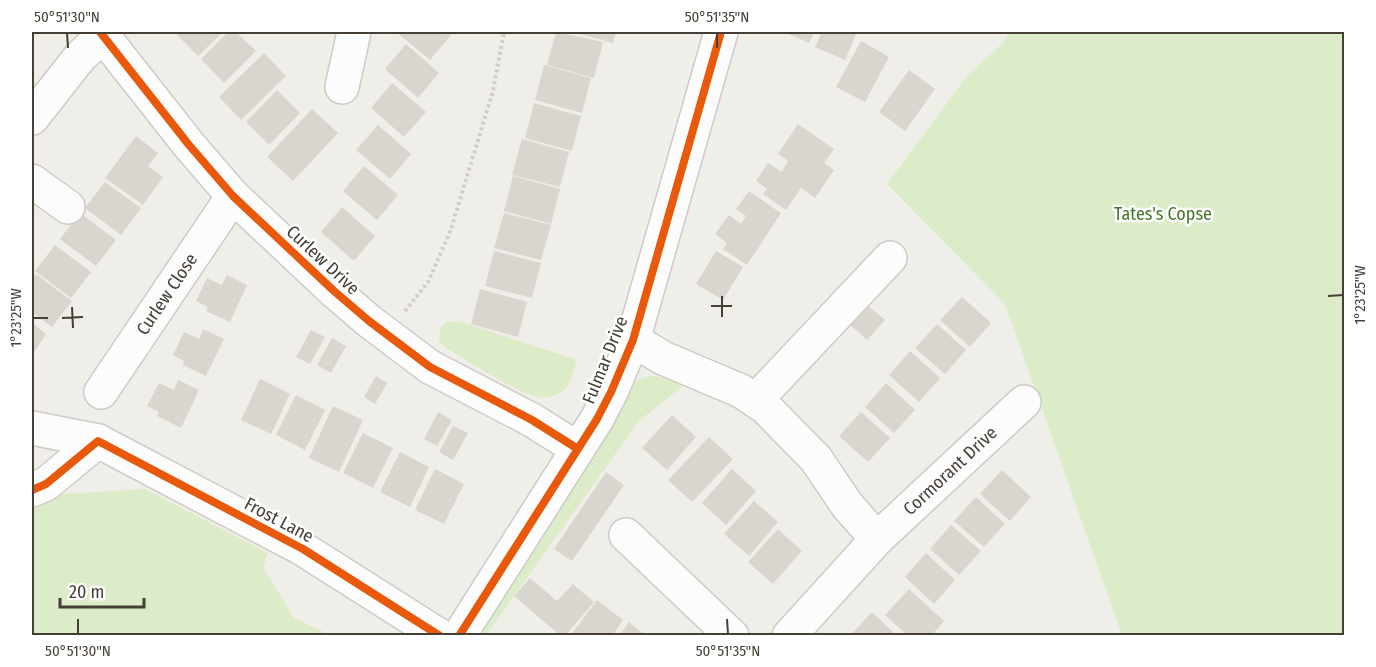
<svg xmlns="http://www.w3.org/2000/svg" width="1376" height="667" viewBox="0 0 1376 667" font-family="'Fira Sans Condensed',sans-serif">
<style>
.green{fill:#dcebc8}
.building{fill:#d9d6d0}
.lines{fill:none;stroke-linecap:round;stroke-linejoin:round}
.minor-casing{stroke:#cecbc6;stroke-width:36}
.path{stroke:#d1ceca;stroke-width:4;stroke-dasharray:3 3;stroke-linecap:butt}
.minor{stroke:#fdfcfc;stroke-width:33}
.cycleway-casing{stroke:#fff;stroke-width:11}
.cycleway{stroke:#e8590c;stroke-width:8}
.ticks{fill:none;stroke:#453f35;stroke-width:2}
.labels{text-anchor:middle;stroke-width:5;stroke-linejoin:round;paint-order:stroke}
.park-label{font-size:18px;fill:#437728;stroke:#fff}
.street-label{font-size:18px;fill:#453f35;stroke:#fff}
.neatline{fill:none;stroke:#453f35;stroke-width:2}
.ticks-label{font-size:15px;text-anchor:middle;fill:#453f35}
</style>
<rect width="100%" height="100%" fill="#f0eee8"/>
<path class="green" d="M1010,32H1344V635H1122L1005,304L887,184L967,76L1003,43Z
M446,321L461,322L577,360C574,369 572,382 564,390C560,394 549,398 542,398C522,396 466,360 446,348L439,342L440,330Z
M652,376L667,378L684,385L639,421L486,635L474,627L621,395L637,380Z
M145,489L268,553L263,567L294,618L330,635L32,636V496Z"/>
<path class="building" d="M177,32H223L198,56L175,33Z
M228,32H236L256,51L224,83L201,59Z
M396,32H446L451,35L430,60Z
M556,32L603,42L594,78L547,65Z
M573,32H616L613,43Z
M784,32H814L809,43Z
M822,32H857L845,60L815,47Z
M861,41L889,57L865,102L836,87Z
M406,44L439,73L418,98L385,69Z
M264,53L286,76L241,120L219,97Z
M544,65L591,78L582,113L535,100Z
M909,70L935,89L905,131L879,112Z
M392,83L426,112L404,137L371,108Z
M277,90L300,113L269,145L246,122Z
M534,103L581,116L572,151L525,138Z
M312,109L338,133L293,181L267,157Z
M798,124L834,149L824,163L834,170L815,198L801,188L786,210L763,194L767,189L756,181L768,163L782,172L788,161L778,154Z
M378,125L411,154L390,179L356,150Z
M136,136L158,153L148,166L163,177L143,205L105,178Z
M522,139L569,152L560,187L512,175Z
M364,166L398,195L377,220L343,191Z
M513,176L560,189L551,224L504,211Z
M105,182L141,208L121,235L85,208Z
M749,191L781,213L747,265L723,249L727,243L715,234L729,215L741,224L746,216L736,209Z
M342,207L375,236L354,261L321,232Z
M80,213L116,240L96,266L60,239Z
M504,213L551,225L541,260L494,248Z
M55,245L91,272L71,298L35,271Z
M494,251L541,263L532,298L485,286Z
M716,251L743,267L723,300L696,284Z
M36,274L72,301L52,327L32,312V280Z
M227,275L247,285L230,322L206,311L208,307L196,301L207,278L222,285Z
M480,289L527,302L518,337L471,324Z
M962,297L991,323L970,347L940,320Z
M861,300L885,320L867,340L844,319Z
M32,323L46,334L32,355Z
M937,324L966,350L945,374L915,348Z
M203,329L224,339L206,376L183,365L184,361L173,355L184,332L199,339Z
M311,330L325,337L310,364L296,357Z
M332,338L346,346L331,373L317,365Z
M910,351L940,378L919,402L889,375Z
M376,376L387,383L375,404L364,397Z
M260,379L290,394L271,434L241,420Z
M178,380L199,390L181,428L157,416L159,412L147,406L159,383L174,390Z
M886,383L915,410L894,433L865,407Z
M296,395L325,410L305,450L276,435Z
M333,406L363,420L339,472L309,458Z
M438,412L452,420L437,446L424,439Z
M861,412L890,438L868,462L839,436Z
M672,415L696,437L667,470L642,448Z
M453,426L468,433L453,460L439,452Z
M363,433L393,448L373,488L343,473Z
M709,437L733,459L692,502L668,480Z
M400,452L429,467L410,507L380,492Z
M435,469L464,484L444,524L415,510Z
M732,469L756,491L726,525L702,503Z
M1002,470L1031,497L1010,521L980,494Z
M606,472L624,485L572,561L554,549Z
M976,497L1005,524L984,547L954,521Z
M754,501L778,522L749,556L724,534Z
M951,525L981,551L959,575L930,549Z
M778,529L802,551L773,584L748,562Z
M926,553L955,580L934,604L905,577Z
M530,578L557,601L573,584L594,602L565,636H561L514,596Z
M909,589L944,621L931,636H908L885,615Z
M597,600L623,620L612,636H570Z
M872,612L897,636H850Z
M629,622L646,636H619Z"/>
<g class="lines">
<g class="minor-casing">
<g id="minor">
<path d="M100,32L189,145L233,196L334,291L369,321L430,367L532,420L578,449"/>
<path d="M342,87L354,32"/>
<path d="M32,118L80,57L103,35"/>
<path d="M32,181L68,207"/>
<path d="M633,340L663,358L741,391L765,407L816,459L847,505L877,539"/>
<path id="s1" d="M101,392L233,196"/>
<path d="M756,400L890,258"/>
<path d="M32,428L98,441L303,549L440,636"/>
<path d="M32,490L46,484L98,441"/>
<path d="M626,535L732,636"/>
<path d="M459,636L597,419L611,392L633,340L721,32"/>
<path id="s2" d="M789,636L877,539L1024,402"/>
</g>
</g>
<path class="path" d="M405,311L428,282L450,232L493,91L504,32"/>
<use href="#minor" class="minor"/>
<g class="cycleway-casing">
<path id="cycleway" d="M100,32L189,145L233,196L334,291L369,321L430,367L532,420L578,449
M32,490L46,484L98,441L303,549L440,636
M459,636L597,419L611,392L633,340L721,32"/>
</g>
<use href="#cycleway" class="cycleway"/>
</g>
<path class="ticks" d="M67,33L68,48M717,33V48M722,296V317M1328,296L1343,295M711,306H732M72,307L73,328M33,318H48M62,318L83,317M78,619V634M727,619L728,634"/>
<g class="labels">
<g class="park-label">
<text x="1163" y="220">Tates's Copse</text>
</g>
<g class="street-label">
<text transform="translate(323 260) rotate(43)" y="6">Curlew Drive</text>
<text dy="6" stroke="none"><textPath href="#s1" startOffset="118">Curlew Close</textPath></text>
<text transform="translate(605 360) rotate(-68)" y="6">Fulmar Drive</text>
<text dy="6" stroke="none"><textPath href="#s2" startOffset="231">Cormorant Drive</textPath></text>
<text transform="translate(279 520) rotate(28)" y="6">Frost Lane</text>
</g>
</g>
<rect width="1376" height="667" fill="none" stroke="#ffffff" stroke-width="66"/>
<path d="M60 598v9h84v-9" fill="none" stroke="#453f35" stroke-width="3"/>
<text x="69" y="598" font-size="18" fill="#453f35" stroke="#ffffff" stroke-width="4.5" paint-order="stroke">20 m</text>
<rect x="33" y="33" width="1310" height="601" class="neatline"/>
<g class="ticks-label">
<text x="67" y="22">50°51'30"N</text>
<text x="717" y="22">50°51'35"N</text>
<text transform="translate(1360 295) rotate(-90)" y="5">1°23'25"W</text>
<text transform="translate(16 318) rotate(-90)" y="5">1°23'25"W</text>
<text x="78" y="656">50°51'30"N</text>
<text x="728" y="656">50°51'35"N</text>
</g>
</svg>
